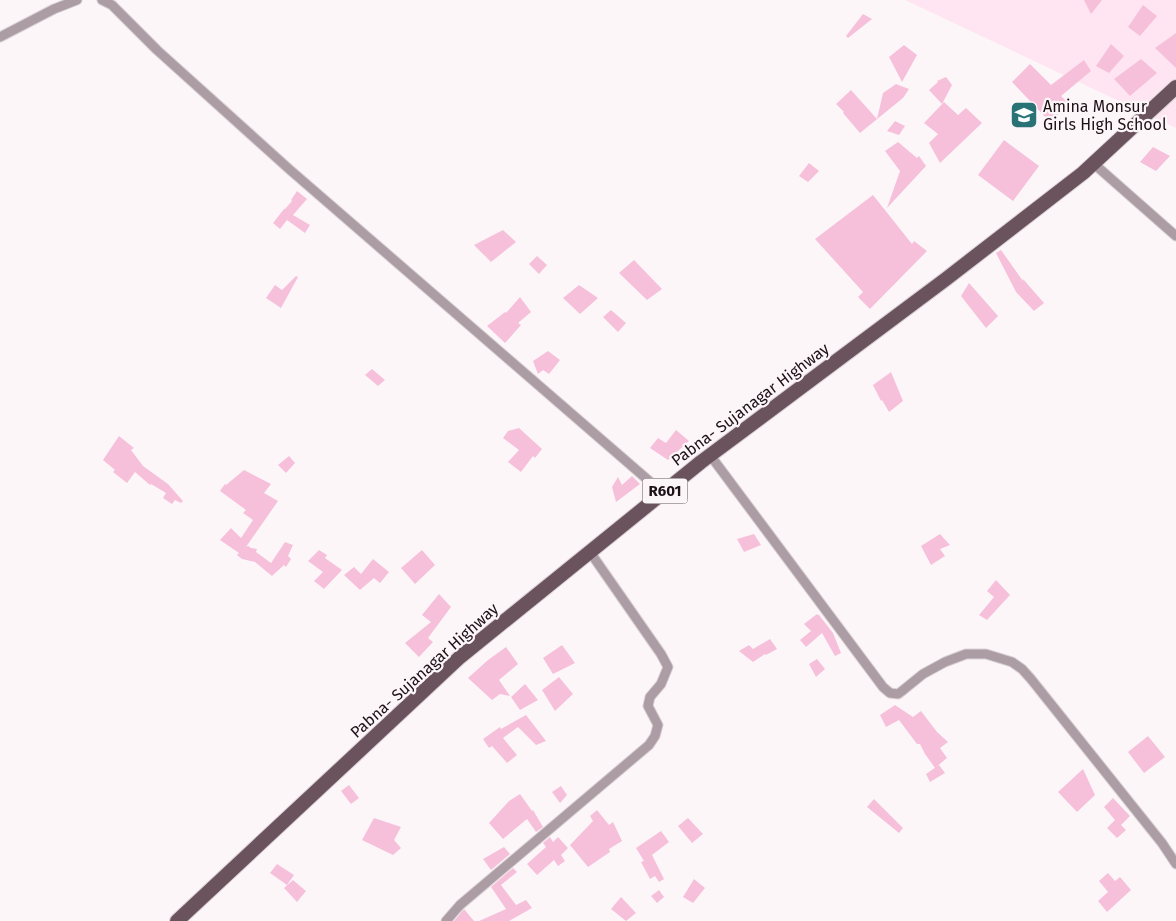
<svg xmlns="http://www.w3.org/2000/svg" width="1176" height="921" viewBox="0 0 1176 921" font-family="'Fira Sans',sans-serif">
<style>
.built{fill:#fee5f1}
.building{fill:#f6c0da}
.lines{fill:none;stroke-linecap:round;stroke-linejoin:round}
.minor-casing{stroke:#d9d1d5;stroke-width:11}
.primary-casing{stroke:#d9d1d5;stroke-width:16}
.minor{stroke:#ab9da3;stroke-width:9}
.primary{stroke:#6b535e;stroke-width:14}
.labels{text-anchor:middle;stroke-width:4.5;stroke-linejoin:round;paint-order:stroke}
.shield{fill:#fdf6f9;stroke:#60565b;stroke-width:1}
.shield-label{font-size:15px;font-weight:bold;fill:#1d1117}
.poi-label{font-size:16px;fill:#1d1117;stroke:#fdf6f9;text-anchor:start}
.street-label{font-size:16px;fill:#1d1117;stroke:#fdf6f9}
</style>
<rect width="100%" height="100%" fill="#fdf6f9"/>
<path class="built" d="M905,0H1176V128Z"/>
<path class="building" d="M1084,0H1102L1091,14Z
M1143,5L1157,16L1140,36L1128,27Z
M863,14L872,19L848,38L846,36Z
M1176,33V68L1155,48Z
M1111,44L1124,56L1109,73L1096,66Z
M904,45L917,55L902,82L889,57Z
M1141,59L1157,73L1130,96L1114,79Z
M1084,60L1091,71L1061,96L1069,104L1050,122L1012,82L1030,64L1051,85Z
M946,77L952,85L942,104L929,90L938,82L937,81Z
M896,84L909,89L903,98L860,133L843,113L844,112L836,104L851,90L877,119L883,93Z
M944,102L958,115L966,108L982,123L940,163L929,143L938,134L924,123Z
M895,121L905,126L899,135L887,131Z
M1004,140L1039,166L1013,201L978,175Z
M898,142L917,158L919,156L926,166L887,208L900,171L885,151Z
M1153,147L1170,156L1156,171L1140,162Z
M809,163L819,171L808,182L799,176Z
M297,191L307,199L293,215L310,225L305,233L287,220L280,229L273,223L284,209H285L292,201L291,200Z
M873,195L912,244L914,241L927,251L870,309L858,297L863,292L815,239Z
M503,230L516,242L491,262L474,245Z
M1001,250L1023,281V279L1044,303L1034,311L1016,292L996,253Z
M537,256L547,265L539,274L529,264Z
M634,260L662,289L647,300L619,273Z
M296,276L298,277L281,308L266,298L275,285L282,290Z
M969,283L998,316L986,328L961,296Z
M579,285L598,298L580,314L563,298Z
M520,297L531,312L518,323L521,325L505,343L487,326L505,312L506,313Z
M611,310L626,323L618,332L603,317Z
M548,351L560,360L549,374L543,370L538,374L533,361Z
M372,369L385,380L378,386L365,375Z
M891,372L903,401L889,412L882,400L881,401L873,385Z
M519,428L542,449L535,458L533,456L521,472L508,462L519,450L503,438L508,431Z
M676,430L689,441L668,460L650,448L658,438L666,443Z
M119,436L134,448L131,450L143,466L168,484L183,501L181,503L175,500L172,504L163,498L166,493L151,484L150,485L135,472L127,483L113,472L115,470L103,460Z
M289,456L295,463L286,473L278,465Z
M244,470L271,484L264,493L278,501L246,547L248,546L251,548L257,549L256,552L271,563L285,542L293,545L288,556L291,559L286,567L284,565L272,576L255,562L242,559L237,555L239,553L220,540L231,528L241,538L253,520L243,513L246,510L220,491L225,484L226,485Z
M632,476L640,484L616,502L612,487L618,477L622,485Z
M754,534L761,545L744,552L737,539Z
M940,534L950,545L940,549L945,556L931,565L921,546Z
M319,550L327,555L325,558L342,570L324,589L314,581L323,572L308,561Z
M422,550L435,565L415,584L401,568Z
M373,559L389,572L380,583L374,578L360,590L344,575L354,567L361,574Z
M996,580L1010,595L987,620L979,615L994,597L987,591Z
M439,594L451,607L428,638L433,642L419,657L405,643L431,622L422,615Z
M817,614L818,615H819L833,633L841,653L835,656L822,633L806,647L800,640L811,631L804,624Z
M770,639L777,649L766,655L765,654L753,662L739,651L749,645L753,649Z
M562,645L575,663L553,674L543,658Z
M506,647L518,664L499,680L510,696L500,694L492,700L468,678L488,660Z
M817,659L825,669L816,677L809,664Z
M559,677L573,694L555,711L542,690Z
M525,684L538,700L520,710L511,697Z
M895,705L913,717L921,711L937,732L948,742L940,748L947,758L935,768L925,754L920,744H917L899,720L886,727L880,715Z
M526,715L546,741L536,745L518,727L503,738L517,755L507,763L492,746L489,748L483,739L500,727L501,729Z
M1148,736L1165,757L1144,773L1128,752Z
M939,765L945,773L930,782L926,774Z
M1083,769L1095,795L1077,812L1058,792Z
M349,785L359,798L351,804L341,791Z
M561,786L567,795L560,803L552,792Z
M520,794L532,811L533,810L543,827L536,832L527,819L503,839L489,823L509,801Z
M1113,798L1130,816L1121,825L1126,830L1117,838L1107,828L1115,820L1104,807Z
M874,799L903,828L899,833L867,807Z
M597,810L609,825L613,822L622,841L609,849L610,852L588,867L570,845L593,821L590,816Z
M374,818L401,827L394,840L401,848L393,855L362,840Z
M688,818L703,834L692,843L678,826Z
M661,831L669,842L652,855L664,879L659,882L655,876L650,879L641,862L644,861L636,848Z
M550,837L553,842L558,837L568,848L561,855L565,861L558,866L554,860L537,875L527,864L546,847L543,843Z
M504,847L510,854L491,870L483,859Z
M277,864L294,875L287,885L270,873Z
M513,868L517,872L501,885L516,905L526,900L532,908L509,921H479L506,909L491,887Z
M1108,873L1115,881L1120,877L1131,890L1107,912L1098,901L1108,892L1099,881Z
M694,879L705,888L693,903L683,897Z
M293,880L306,891L297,902L284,888Z
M659,890L664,897L657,903L651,896Z
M621,897L636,913L626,921L611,909Z
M464,909L474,921H454Z"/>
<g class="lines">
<g class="minor-casing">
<path id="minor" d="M102,0L112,5L157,50L289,169L663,493
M0,37L54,9L77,0
M1093,163L1176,236
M710,455L883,687L890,693L898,694L902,691L923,674L945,662L966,654H986L1012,662L1022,669L1031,679L1162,843L1176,864
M446,921L460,905L649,745L655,736L658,725L648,706L650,697L661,684L668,667L661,654L590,552"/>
</g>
<g class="primary-casing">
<path id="primary" d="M177,921L460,657L701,462L946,279L1083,173L1176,87"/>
</g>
<use href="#minor" class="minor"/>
<use href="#primary" class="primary"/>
</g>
<defs>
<g id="school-square" transform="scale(1.4375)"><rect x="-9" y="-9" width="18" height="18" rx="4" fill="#297376" stroke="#fdf6f9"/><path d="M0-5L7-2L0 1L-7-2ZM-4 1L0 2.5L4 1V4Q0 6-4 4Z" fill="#fff"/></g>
</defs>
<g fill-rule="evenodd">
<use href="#school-square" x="1024" y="115"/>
</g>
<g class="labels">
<rect class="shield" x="642.5" y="478.5" width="45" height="25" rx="4"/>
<g class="shield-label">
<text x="665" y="496">R601</text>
</g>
<g class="poi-label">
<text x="1043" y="112">Amina Monsur<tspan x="1043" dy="18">Girls High School</tspan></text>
</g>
<g class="street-label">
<text transform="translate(750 404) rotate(-37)" y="6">Pabna- Sujanagar Highway</text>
<text transform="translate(424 670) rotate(-42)" y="6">Pabna- Sujanagar Highway</text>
</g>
</g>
</svg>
